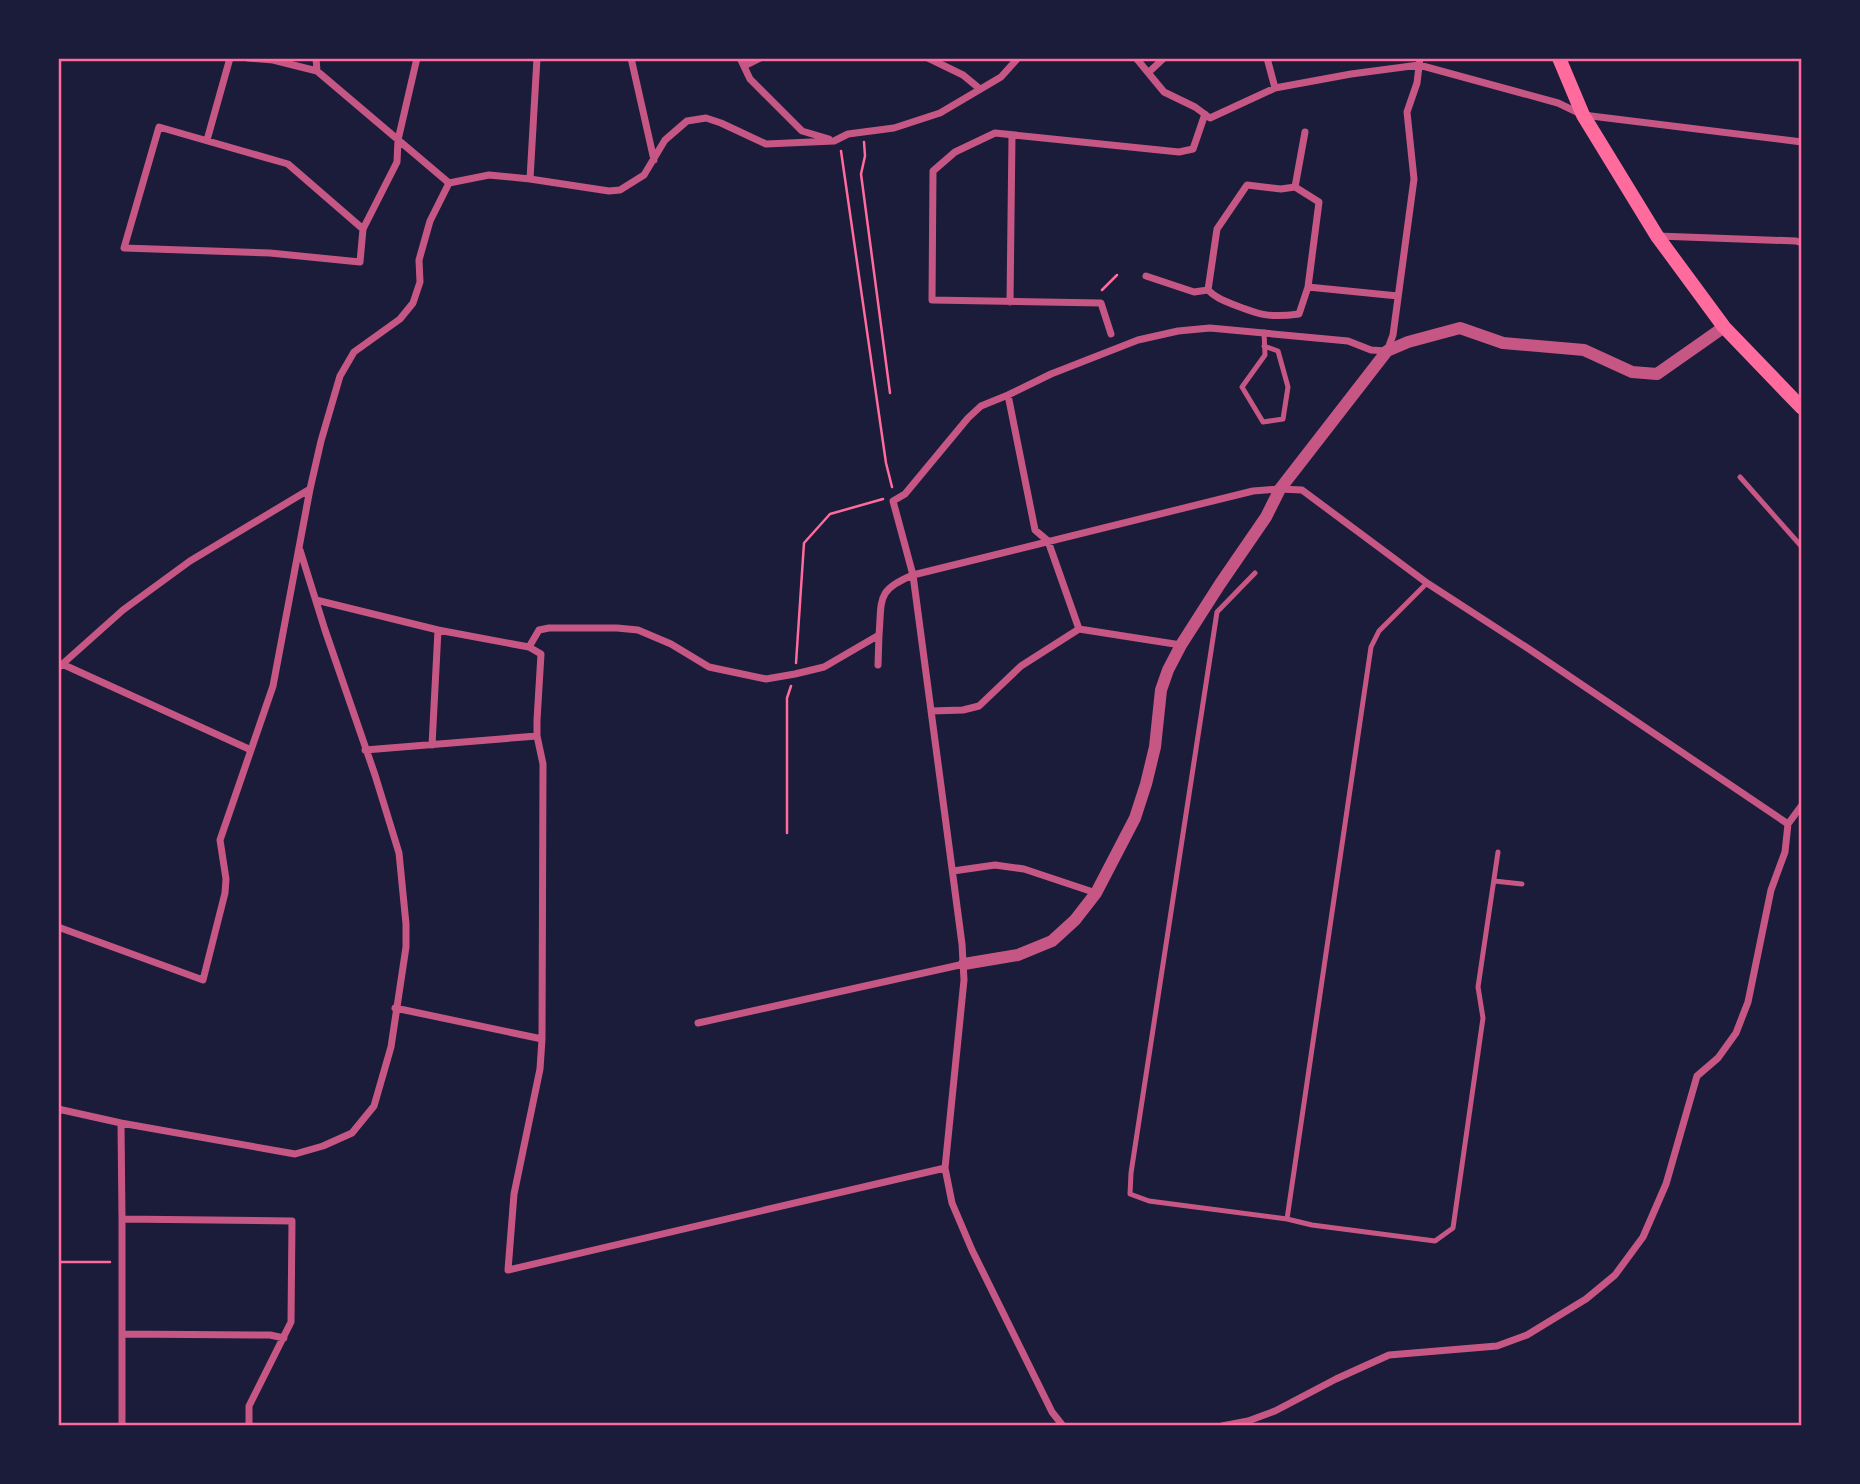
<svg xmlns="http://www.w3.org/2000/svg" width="1860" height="1484" viewBox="0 0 1860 1484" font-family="'Asap Condensed',sans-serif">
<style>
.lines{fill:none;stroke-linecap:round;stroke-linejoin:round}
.path{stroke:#ff6b9d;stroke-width:2.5}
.service{stroke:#c65784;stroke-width:5}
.minor{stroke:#c65784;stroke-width:7}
.tertiary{stroke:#c65784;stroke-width:12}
.secondary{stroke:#ff6b9d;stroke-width:14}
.neatline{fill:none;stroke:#ff6b9d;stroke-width:2.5}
</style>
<rect width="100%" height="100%" fill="#1b1b3a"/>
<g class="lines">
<path class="path" d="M864,142L865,156L861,174L890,393
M841,151L886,463L892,487
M1102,290L1117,275
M796,663L804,543L830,514L883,499
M787,833V698L791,686
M58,1262H110"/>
<path class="service" d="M1264,332L1265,355L1242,387L1263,422L1283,419L1288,387L1278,351L1264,346
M1740,477L1802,547
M1255,573L1217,612L1131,1173L1130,1194L1149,1201L1287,1219
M1427,583L1379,631L1371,647L1287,1219L1312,1225L1435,1241L1453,1228L1483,1018L1478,987L1498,852
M1494,881L1522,884"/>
<path class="minor" d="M248,58L273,60L317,71L449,183
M316,58L317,71
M631,58L654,160
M740,58L750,79L802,131L829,139
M928,58L963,75L980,89
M1136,58L1164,92L1195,107L1210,118L1275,88L1351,74L1419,65L1558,103L1583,115L1802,142V140
M1267,58L1275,88
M744,66L760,58
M1149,72L1164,58
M1305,132L1295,187L1319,202L1308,287
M207,140L230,58
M530,179L537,58
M363,229L288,164L159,127L124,248L270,253L360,262L363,229L397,162L398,140L417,58
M1658,236L1796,241L1802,243
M1146,276L1194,292L1208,290C1215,297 1222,300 1232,304C1260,315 1269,318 1299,314L1308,287L1398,296
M1208,290L1217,229L1247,185L1281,189L1295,187
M1010,302L1012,135
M1111,334L1101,303L932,300L933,171L955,152L995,133L1179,152L1193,149L1205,114
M1008,395L1035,530L1048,541L1079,629L1181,645
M316,600L438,630L529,647L541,654L537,720V736L543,764L542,1039L540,1069L514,1194L508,1270L945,1168
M529,647L539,630L549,628H617L638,630L671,644L709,667L766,679L795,674L824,667L879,635C882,599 876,590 913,575L1253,491L1280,489L1302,490L1427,583L1529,649L1788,824
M62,664L251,750
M878,665L879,635
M58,668L123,610L190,561L310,489
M931,711L963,710L979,706L1021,666L1079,629
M432,745L438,630
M365,750L537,736
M953,871L995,865L1024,869L1096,893
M58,927L203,980L225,893L226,879L220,840L273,686L310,489L321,441L340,376L354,352L400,319L413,303L420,282L419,260L430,221L449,183L489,175L530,179L609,191L620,190L644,175L665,140L687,121L706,118L721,123L766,144L834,141L848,134L894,128L940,113L1001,77L1018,58
M395,1008L542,1039
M698,1023L964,964
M58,1109L121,1123L295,1154L323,1146L352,1133L374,1106L391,1047L406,947V924L399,853L375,775L325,630L300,550
M121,1123L122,1219L292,1221L291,1322L249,1406V1426
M122,1219V1426
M122,1334L270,1335L284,1338
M1063,1426L1052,1412L972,1250L952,1203L945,1168L964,980L962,944L913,575L893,501L905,494L968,418L981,406L1008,395L1051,374L1138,340L1178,331L1210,328L1348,341L1371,350L1387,351L1393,335L1414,179L1407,112L1417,83L1420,58
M1222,1426L1248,1421L1275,1411L1336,1379L1389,1355L1497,1346L1527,1335L1586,1299L1615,1275L1643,1237L1666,1184L1697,1076L1718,1058L1736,1033L1748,1002L1771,890L1785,852L1788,824L1802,805"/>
<path class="tertiary" d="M964,964L1018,955L1052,941L1075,920L1096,893L1135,818L1146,784L1155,747L1161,690L1168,670L1181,645L1220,584L1266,517L1280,489L1387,351L1408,342L1460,328L1503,343L1584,350L1632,372L1657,374L1724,327"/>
<path class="secondary" d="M1559,58L1583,115L1657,236L1724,327L1802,408"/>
</g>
<rect width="1860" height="1484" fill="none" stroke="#1b1b3a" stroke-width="119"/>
<rect x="60" y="60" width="1740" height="1364" class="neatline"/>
</svg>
